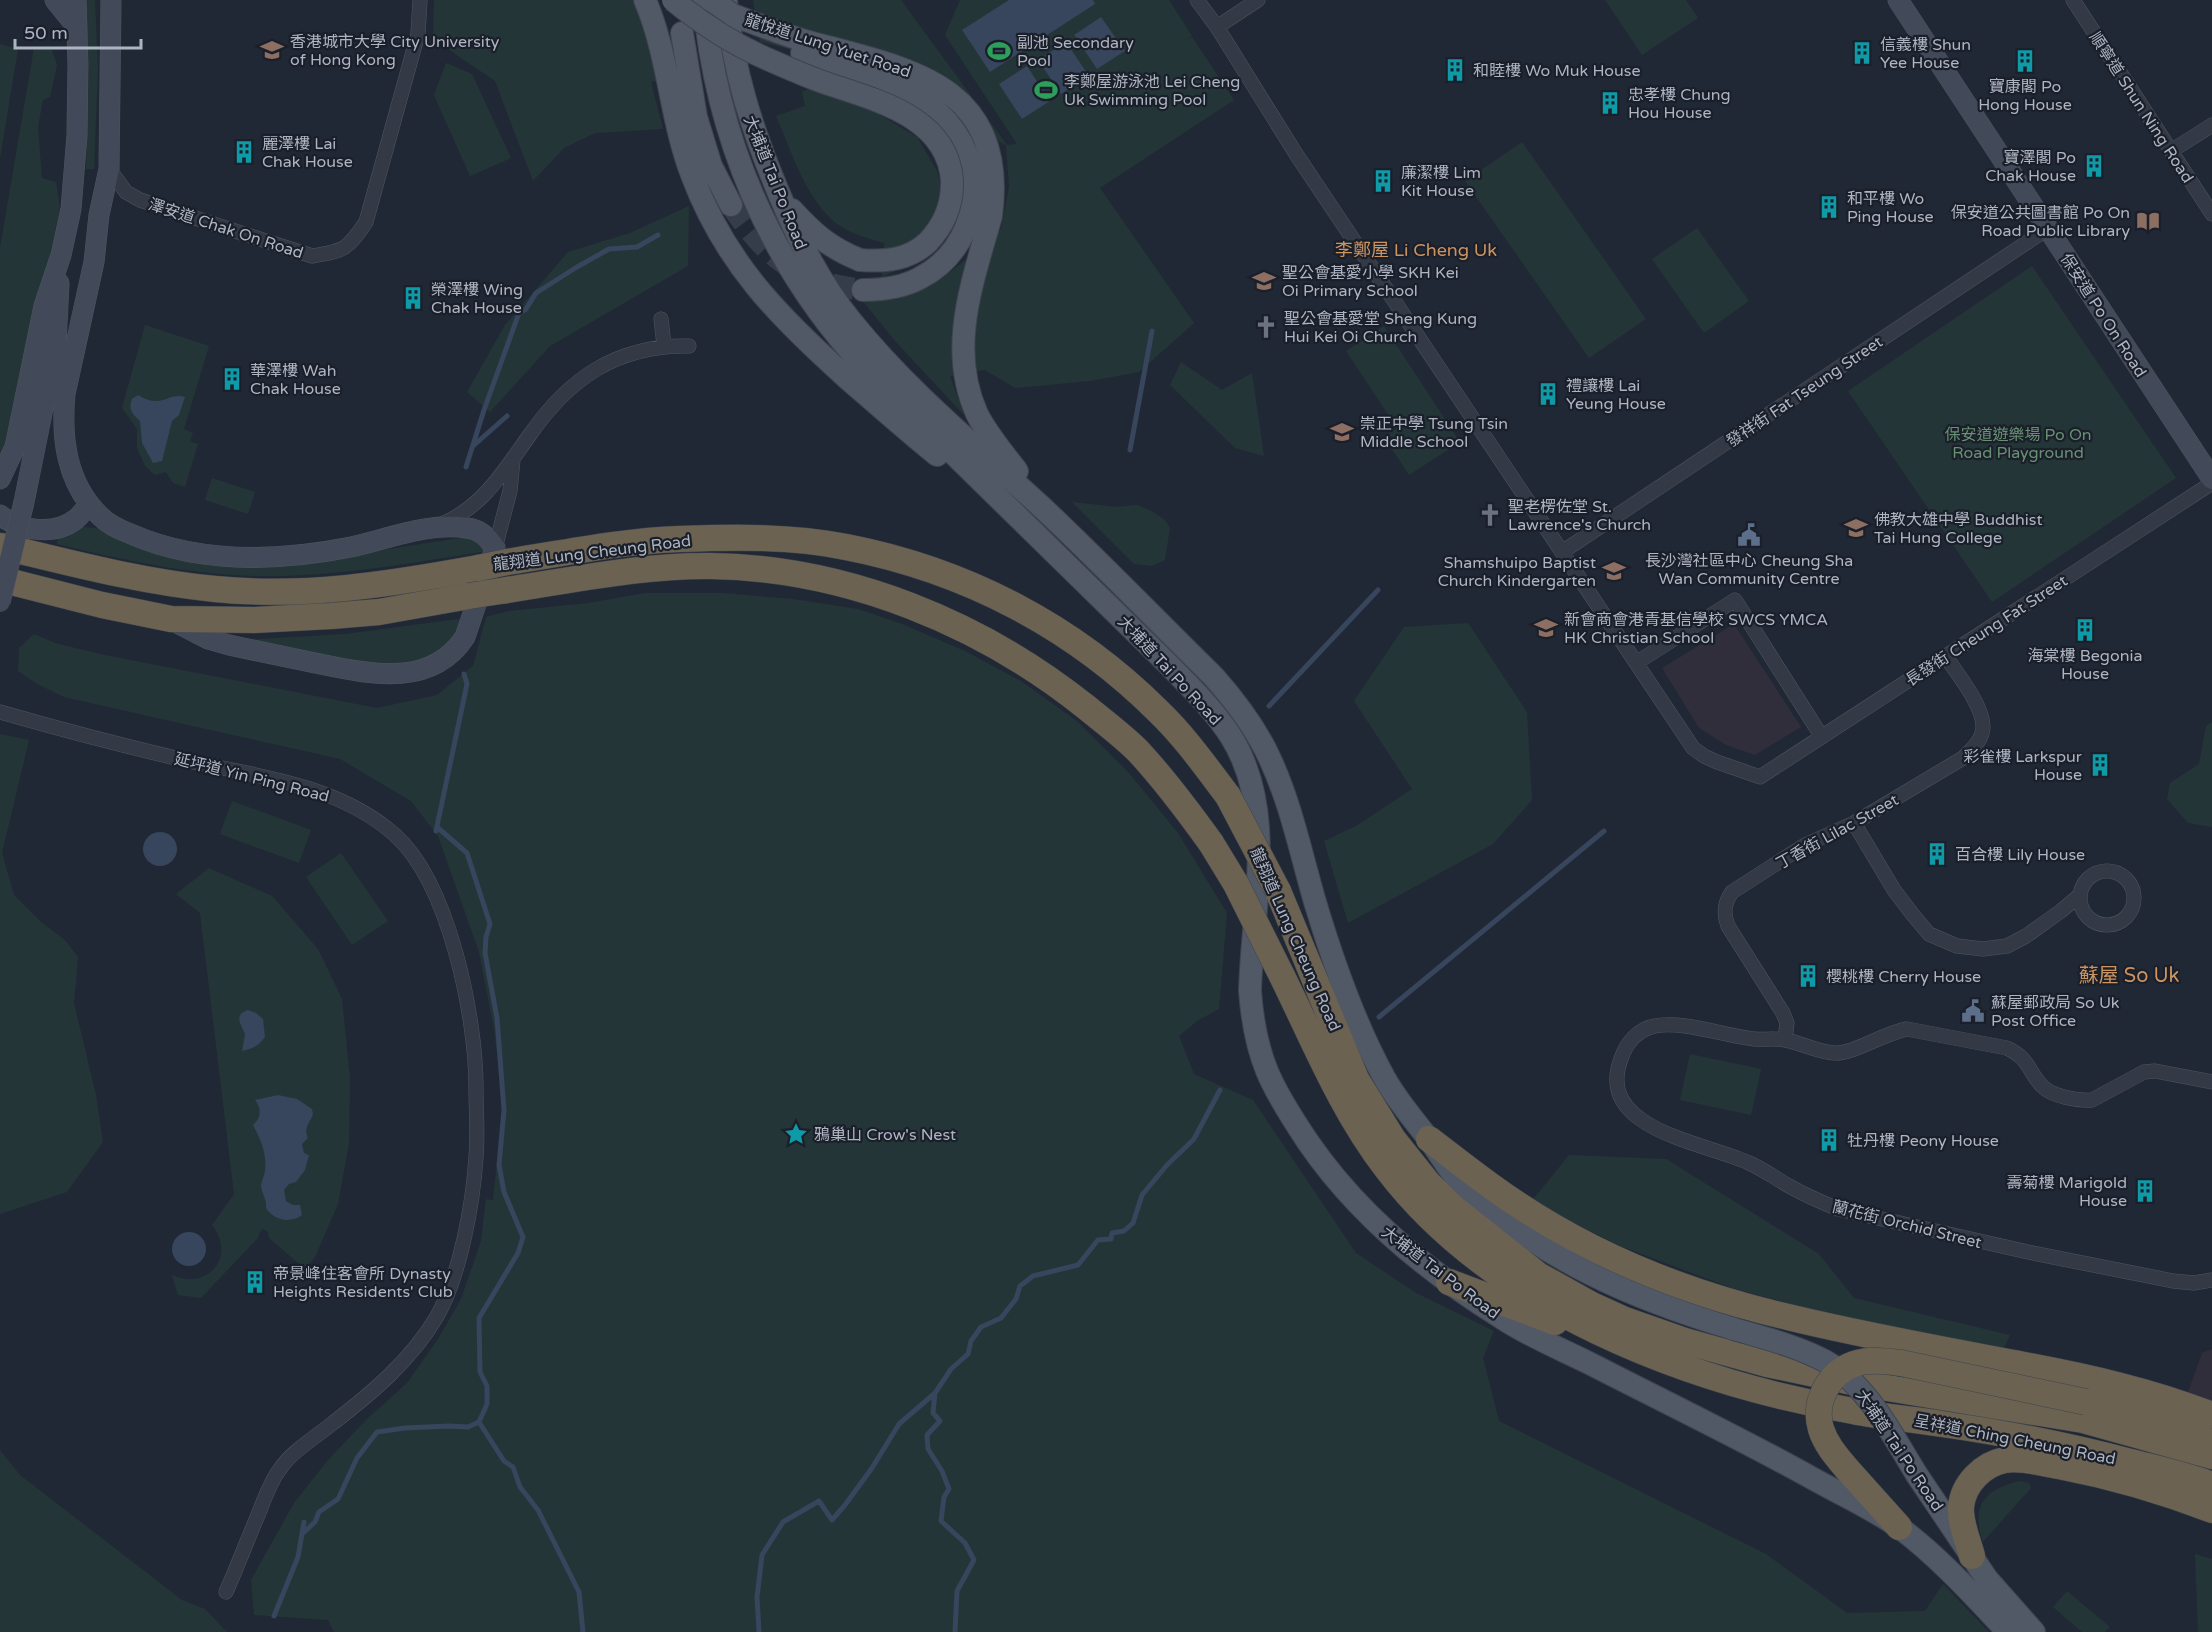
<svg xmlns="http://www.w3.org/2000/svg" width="2212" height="1632" viewBox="0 0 2212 1632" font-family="'Varela Round','Noto Sans TC',sans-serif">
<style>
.medical{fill:#302e3a}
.green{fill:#243537}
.water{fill:#37455d}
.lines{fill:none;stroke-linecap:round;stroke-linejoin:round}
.stream{stroke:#37455d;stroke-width:5}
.primary-tunnel{stroke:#363d4a;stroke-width:22;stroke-dasharray:22 11;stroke-linecap:butt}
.street-casing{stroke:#4e5560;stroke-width:15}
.secondary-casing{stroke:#4e5560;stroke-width:21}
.primary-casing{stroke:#3d434f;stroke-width:24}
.highway-casing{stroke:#3e4550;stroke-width:27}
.street{stroke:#343a45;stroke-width:14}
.secondary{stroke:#424958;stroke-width:20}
.primary{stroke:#525966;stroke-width:22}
.highway{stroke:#6b6251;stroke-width:26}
.secondary-bridge-casing{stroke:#4e5560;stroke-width:21;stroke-linecap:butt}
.primary-bridge-casing{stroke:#3d434f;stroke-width:24;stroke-linecap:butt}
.highway-bridge-casing{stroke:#3e4550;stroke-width:27;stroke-linecap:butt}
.secondary-bridge{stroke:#424958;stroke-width:20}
.primary-bridge{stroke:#525966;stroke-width:22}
.highway-bridge{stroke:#6b6251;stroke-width:26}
.labels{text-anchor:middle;stroke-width:4.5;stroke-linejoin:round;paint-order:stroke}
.poi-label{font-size:16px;fill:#aeb5c2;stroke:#1a1f2a;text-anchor:start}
.street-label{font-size:16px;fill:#aeb5c2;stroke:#1a1f2a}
.park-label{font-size:16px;fill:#689173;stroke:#1a1f2a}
.neighbourhood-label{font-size:18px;fill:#cb9461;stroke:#1a1f2a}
.quarter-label{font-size:20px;fill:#cb9461;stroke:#1a1f2a}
</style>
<rect width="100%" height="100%" fill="#212835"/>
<path class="medical" d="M1734,624L1801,727L1755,755L1726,745L1699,728L1662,668Z
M2212,1349V1401L2188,1392L2202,1353Z"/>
<path class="green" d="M85,0H95L98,68L94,169H86L89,67Z
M434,0H657L667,25L677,77L651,82L663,129L595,133L564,148L533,181L495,81L433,39Z
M753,0H901L1007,145L1017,144L945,35L960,0H1169L1192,36L1186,41L1192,37L1234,100L1100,188L1194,323L1139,372L1090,381L1015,388L985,370L950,376L964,415L895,341L862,300H896L929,287L958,266L1001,229L1009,187L1006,145L835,60L760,42Z
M1605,0H1686L1698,18L1642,55Z
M0,44L18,49L0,158Z
M34,48L52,50L57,65L50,97L43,100L38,127L42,178L56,182L60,209L7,448L0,461V248Z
M446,63L472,74L511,158L470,176L434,95Z
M812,87L868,108L917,137L937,171L943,193L916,262L882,277L884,243C869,239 851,234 837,224C805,198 792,152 776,116L805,106L802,92Z
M1522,142L1646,319L1589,358L1465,181Z
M689,206L688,266L550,346L490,412L467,392L505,325L568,252L630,233Z
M1697,228L1749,301L1704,333L1652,259Z
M2032,266L2176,478L1992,602L1848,391Z
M145,325L209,346L184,429L193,433L190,441L198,444L185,487L173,483L166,472L155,475L145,466L137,448V429L122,408Z
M1384,326L1460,442L1409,475L1384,437L1397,428L1346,351Z
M1181,362L1222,390L1252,373L1264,456L1235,448L1170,385Z
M212,478L255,492L248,514L205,500Z
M1072,502L1117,507L1137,505L1152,511L1165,520L1170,528L1165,560L1152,566L1134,564Z
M77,526L101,529L153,550L316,560L467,537L478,538L487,551C412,563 336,577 260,576C191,575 123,560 57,544L58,536Z
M645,593H722L793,599L858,609L902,624L965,651L1021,681L1078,722L1129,773L1178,833L1227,913L1219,1009L1197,1021L1179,1036L1194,1074L1253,1100L1356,1253L1416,1293L1494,1331L1483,1358L1499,1421L1766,1554L1847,1613L1925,1611L1943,1584L1989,1632H334L328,1620L254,1615L251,1580L294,1503L328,1460L366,1420L407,1383L438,1339L461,1299L481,1241L486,1199L493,1200L503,1103L494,1029L479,952L438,836L411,801L340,759L64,697L39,685L18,671L19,648L34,634L55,643L100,654L377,708L437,695L473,666L486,617L509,611L588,603Z
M466,618L459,632L439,654L407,667L330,658L242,640L345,634Z
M1468,623L1527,712L1532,800L1493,844L1348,923L1324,841L1356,826L1412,789L1354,701L1404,627Z
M2212,722V827L2188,823L2167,799L2170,783L2199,764L2206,726Z
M0,734L29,740L2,853L14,895L41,922L65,940L78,957L74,1003L96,1095L103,1142L67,1192L0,1214Z
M232,801L311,830L299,863L220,834Z
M341,853L388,921L352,945L306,877Z
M209,868L272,896L318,949L342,999L350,1079L349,1143L338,1204L315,1257L305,1269L269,1238L268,1232L263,1229L259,1233L258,1238L201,1298L178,1295L172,1275C208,1291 237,1256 212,1225L234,1194L200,913L176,894Z
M1690,1054L1761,1069L1751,1115L1680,1100Z
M1569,1155L1666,1159L1819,1254L1854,1298L2010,1335L2001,1354L1876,1326L1732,1288L1620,1246L1531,1202Z
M0,1450L20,1475L182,1600L205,1609L227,1632H0Z
M2021,1481L2029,1483L2031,1488L1983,1542C1970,1505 1986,1488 2021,1481Z
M2195,1554L2212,1559V1632H2198Z
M2067,1591L2110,1627L2105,1632H2082L2053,1607Z"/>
<path class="water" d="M1009,0H1093L1095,4L990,72L962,30Z
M1101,17L1125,51L1097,69L1074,35Z
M1066,42L1089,76L1061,94L1038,60Z
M1027,66L1050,101L1022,119L999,84Z
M138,395C163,410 167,392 185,397L179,415L172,421L162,461L153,463L142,443L140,421C132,414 128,409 132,399Z
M143 849a17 17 0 1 1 34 0a17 17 0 1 1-34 0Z
M248,1010L256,1013L263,1019L265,1037C259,1046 252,1049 242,1051L245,1034C241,1024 233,1015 248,1010Z
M278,1095L297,1099L312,1109L313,1114C310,1123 303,1128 308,1138L302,1144L304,1153L309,1155L305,1170L296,1182L289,1184L284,1190L286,1201L293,1205H300L302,1215C290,1224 273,1220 266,1208C267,1199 261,1193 261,1185C262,1180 264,1176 265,1171C267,1154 261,1140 253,1125C261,1118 262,1109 255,1100Z
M172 1249a17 17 0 1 1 34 0a17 17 0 1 1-34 0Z"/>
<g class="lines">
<path class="stream" d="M473,446L507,416
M1130,450L1152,331
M466,467L484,410L519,313L526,309L536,293L577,267L609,249L637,247L658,235
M1269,706L1378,590
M436,831L467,684L464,674
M1379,1017L1604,831
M935,1393L933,1413L940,1421L927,1435L928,1449L942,1471L949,1489L944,1497L941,1521L965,1543L974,1560L957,1591L955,1632
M479,1422L504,1461L513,1467L520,1487L538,1510L579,1592L583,1632
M302,1534L315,1522L319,1512L338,1499L357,1458L377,1432L405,1428L449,1426L468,1427L479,1422L487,1404V1386L480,1372L479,1318L518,1253L523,1237L504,1192L499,1165L504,1110L497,1018L485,953L486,937L490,924L467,853L437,827
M274,1616L298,1557L304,1522
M759,1632L757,1597L762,1555L783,1522L819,1501L832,1520L845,1505L872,1468L899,1424L935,1393L951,1369L968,1354L971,1341L981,1327L1001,1318L1016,1299L1020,1286L1033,1276L1078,1265L1098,1240L1111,1239L1112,1233L1124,1231L1133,1223L1142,1195L1167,1165L1194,1139L1220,1090"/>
<path class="primary-tunnel" d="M731,205C768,259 797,282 863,290"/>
<g class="street-casing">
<path id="street" d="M1197,0L1217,27L1296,154L1693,748L1704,756L1717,762L1760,777L2212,483
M2073,0L2212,214
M1217,27L1258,0
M2171,151L2212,125
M109,169L126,192L140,200L312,256C344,251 347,250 366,222L418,34L420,0
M661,319L664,345
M440,525C483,507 503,472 529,436C569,378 617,345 689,346
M495,548L510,491L513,460
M1562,552L2047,229
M1636,663L1735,600L1822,737
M0,712C59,729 120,745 180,759C253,776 337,783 395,835C449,883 476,1017 476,1087C476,1110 478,1134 476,1157C473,1204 460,1277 436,1318C410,1361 373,1392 333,1423C316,1437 293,1450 280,1469C270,1482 264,1500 258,1515C247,1541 237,1567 226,1592
M1854,823L1894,890L1913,915L1929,934L1957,946L1983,949L2007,946L2026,936L2061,911L2080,895
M2080 898a27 27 0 1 1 54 0a27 27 0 1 1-54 0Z
M1785,1040L1787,1023L1783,1013L1728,926C1723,913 1724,903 1732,892L1805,845L1854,823L1963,758C1971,750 1983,740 1983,727C1983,705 1958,675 1946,657
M2212,1082L2155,1071L2144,1072L2092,1100C2078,1101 2053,1097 2042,1086C2027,1070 2031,1060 2007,1048L1907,1029C1884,1033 1854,1054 1834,1053C1817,1052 1802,1043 1785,1040C1775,1038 1764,1040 1754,1039C1726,1036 1681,1020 1655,1026C1638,1029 1626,1043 1621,1059C1594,1130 1707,1143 1749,1163C1763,1169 1775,1178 1789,1186C1805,1195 1821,1202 1838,1209L2028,1252L2173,1281L2194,1283L2212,1280"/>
</g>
<g class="secondary-casing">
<path id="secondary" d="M55,0L77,27
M111,0L109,169L99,215L94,262L65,394C61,438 66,483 100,516C108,524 120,530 131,534C199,564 280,561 351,547C388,539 428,522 467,528C480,529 488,537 495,548L465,637C430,690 366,673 315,663C286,657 257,651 229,645L208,639L171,620
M1898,0L2212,479
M0,479L15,447L44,306L61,255L71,209L77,135L78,65L76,0
M24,502L56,344L59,283
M0,515C20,531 55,536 76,519C81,515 85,509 89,505"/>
</g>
<g class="primary-casing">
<path id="primary" d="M645,0C669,56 670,118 692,175C725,263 779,317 847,378C877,404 906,430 937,455
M704,0C715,135 770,264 862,364L1170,666C1191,688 1213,709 1230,735C1278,810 1252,907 1250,991C1255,1058 1271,1087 1308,1142C1358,1215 1428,1272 1502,1318C1529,1336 1561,1349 1589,1363C1663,1401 1738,1437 1810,1477C1840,1494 1872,1508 1900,1528C1940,1558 1974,1596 2008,1632
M726,0C733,71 752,130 780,196C799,241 820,283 851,321C908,392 980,450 1046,511C1103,565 1158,622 1214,677C1236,702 1256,728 1270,759C1291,804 1301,854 1315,902C1333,962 1355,1025 1385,1079C1398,1102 1415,1121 1431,1142C1441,1156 1451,1173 1463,1186C1477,1201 1495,1214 1512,1226C1578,1275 1655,1305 1734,1329
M733,15C756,24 779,33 802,40C902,68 1009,80 991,216C973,281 947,348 977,414C987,434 1003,453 1017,471
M682,33L696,117L711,166L731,205
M802,53C851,73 912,81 948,123C990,172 978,248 920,278C902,288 883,290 863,290
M792,210C814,234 830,248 860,260
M1917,1475L1987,1579L2034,1632"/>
</g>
<g class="highway-casing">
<path id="highway" d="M0,546C71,563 142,582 215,589C304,598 391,584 478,568
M507,562C564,553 622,541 679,539C734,537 792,536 846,547C965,570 1073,626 1159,712C1185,737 1206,767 1228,796
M0,579L102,605L171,619L254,620L331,616L379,612L469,596
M500,591C569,581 641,565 711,566C847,568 981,623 1086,707C1103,721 1122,735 1138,751C1165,780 1188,811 1211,843
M1278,891L1356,1079L1393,1139L1428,1183L1451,1206L1538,1275L1592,1305L1625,1320L1685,1341L1767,1364L1857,1383L2083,1420L2212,1456
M1282,976C1314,1041 1342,1111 1387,1169C1493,1308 1686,1382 1853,1411C1883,1417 1913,1419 1942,1424C2006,1433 2069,1446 2131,1462C2158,1469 2186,1475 2212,1485
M1429,1139C1458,1161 1486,1184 1517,1204C1598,1258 1693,1295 1788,1317C1866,1336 1945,1350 2024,1365C2088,1377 2151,1391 2212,1415
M1449,1282L1555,1322
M2086,1402L2168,1422L2212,1443
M1847,1469L1899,1527
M1972,1556C1968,1540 1960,1524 1961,1507C1963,1484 1983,1464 2005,1460C2022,1457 2041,1463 2059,1466C2111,1476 2163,1491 2212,1510"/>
</g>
<use href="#street" class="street"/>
<use href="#secondary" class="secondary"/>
<use href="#primary" class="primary"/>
<use href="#highway" class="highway"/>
<g class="secondary-bridge-casing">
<path id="secondary-bridge" d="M0,602L24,502"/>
</g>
<g class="primary-bridge-casing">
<path id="primary-bridge" d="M673,0C701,23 731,43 765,58C783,66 801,74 820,81C870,99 947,114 952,180C953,204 944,225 928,242C909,260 885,262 860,260
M711,0L733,15
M1734,1329C1764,1338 1797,1346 1825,1361C1868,1385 1892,1435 1917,1475"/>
</g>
<g class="highway-bridge-casing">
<path id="highway-bridge" d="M478,568L507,562
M469,596L500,591
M1228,796L1278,891
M1211,843L1236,884L1282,976
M1847,1469C1837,1457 1826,1445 1821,1429C1813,1403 1828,1373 1854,1364C1869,1359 1885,1361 1901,1363L2086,1402"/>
</g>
<use href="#secondary-bridge" class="secondary-bridge"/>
<use href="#primary-bridge" class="primary-bridge"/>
<use href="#highway-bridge" class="highway-bridge"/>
</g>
<defs>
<g id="university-bare" transform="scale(1.8)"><path d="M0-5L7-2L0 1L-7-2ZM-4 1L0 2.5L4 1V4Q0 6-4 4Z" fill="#8d6e63" stroke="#1a1f2a" stroke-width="2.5" paint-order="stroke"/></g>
<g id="stadium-bare" transform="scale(1.8)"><path d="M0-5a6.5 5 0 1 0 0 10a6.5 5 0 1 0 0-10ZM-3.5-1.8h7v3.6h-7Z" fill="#2e9e5b" stroke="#1a1f2a" stroke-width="2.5" paint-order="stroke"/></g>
<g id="building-bare" transform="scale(1.8)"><path d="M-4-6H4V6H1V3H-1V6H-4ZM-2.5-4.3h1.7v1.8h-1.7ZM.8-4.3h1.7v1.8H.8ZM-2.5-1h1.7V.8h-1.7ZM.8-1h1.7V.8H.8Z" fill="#0f9aa8" stroke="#1a1f2a" stroke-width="2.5" paint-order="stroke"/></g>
<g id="library-bare" transform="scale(1.8)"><path d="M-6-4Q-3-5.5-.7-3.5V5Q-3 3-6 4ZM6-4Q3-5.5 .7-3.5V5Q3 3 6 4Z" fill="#8d6e63" stroke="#1a1f2a" stroke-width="2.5" paint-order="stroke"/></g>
<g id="school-bare" transform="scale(1.8)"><path d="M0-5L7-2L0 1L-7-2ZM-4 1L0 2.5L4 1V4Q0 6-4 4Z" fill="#8d6e63" stroke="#1a1f2a" stroke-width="2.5" paint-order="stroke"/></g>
<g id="church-bare" transform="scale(1.8)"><path d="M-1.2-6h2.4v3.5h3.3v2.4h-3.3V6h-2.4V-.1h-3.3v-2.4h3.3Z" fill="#6b7280" stroke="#1a1f2a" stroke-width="2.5" paint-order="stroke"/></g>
<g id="civic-bare" transform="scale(1.8)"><path d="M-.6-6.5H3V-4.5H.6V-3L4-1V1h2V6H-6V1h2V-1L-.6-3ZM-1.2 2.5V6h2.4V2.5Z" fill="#5c6f8a" stroke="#1a1f2a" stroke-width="2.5" paint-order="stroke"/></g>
<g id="sight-bare" transform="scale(1.8)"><path d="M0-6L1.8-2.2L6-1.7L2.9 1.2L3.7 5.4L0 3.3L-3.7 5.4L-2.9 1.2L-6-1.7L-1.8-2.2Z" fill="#0f9aa8" stroke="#1a1f2a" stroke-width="2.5" paint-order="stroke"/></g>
</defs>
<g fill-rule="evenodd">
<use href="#university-bare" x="272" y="50"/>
<use href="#stadium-bare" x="999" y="51"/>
<use href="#building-bare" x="1862" y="53"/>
<use href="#building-bare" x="2025" y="61"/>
<use href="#building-bare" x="1455" y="70"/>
<use href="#stadium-bare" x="1046" y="90"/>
<use href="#building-bare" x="1610" y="103"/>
<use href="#building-bare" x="244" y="152"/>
<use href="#building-bare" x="2094" y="166"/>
<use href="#building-bare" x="1383" y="181"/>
<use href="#building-bare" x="1829" y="207"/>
<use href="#library-bare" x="2148" y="221"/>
<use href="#school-bare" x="1264" y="281"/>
<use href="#building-bare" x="413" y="298"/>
<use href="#church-bare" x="1266" y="327"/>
<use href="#building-bare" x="232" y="379"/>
<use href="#building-bare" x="1548" y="394"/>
<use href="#school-bare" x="1342" y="432"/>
<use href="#church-bare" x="1490" y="515"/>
<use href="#school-bare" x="1856" y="528"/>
<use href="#civic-bare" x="1749" y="535"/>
<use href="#school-bare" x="1614" y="571"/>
<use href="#school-bare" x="1546" y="628"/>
<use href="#building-bare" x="2085" y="630"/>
<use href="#building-bare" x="2100" y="765"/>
<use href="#building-bare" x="1937" y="854"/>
<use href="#building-bare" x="1808" y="976"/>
<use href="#civic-bare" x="1973" y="1011"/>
<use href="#sight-bare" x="796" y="1134"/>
<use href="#building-bare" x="1829" y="1140"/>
<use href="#building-bare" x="2145" y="1191"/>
<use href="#building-bare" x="255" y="1282"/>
</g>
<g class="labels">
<g class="poi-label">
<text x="290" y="47">香港城市大學 City University<tspan x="290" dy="18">of Hong Kong</tspan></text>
<text x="1017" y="48">副池 Secondary<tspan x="1017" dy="18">Pool</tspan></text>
<text x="1880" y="50">信義樓 Shun<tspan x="1880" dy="18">Yee House</tspan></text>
<text x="1473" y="76">和睦樓 Wo Muk House</text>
<text x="1064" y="87">李鄭屋游泳池 Lei Cheng<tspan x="1064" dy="18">Uk Swimming Pool</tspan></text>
<text x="2025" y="92" text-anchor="middle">寶康閣 Po<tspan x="2025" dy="18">Hong House</tspan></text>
<text x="1628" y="100">忠孝樓 Chung<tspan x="1628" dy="18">Hou House</tspan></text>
<text x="262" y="149">麗澤樓 Lai<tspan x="262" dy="18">Chak House</tspan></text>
<text x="2076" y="163" text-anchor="end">寶澤閣 Po<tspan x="2076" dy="18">Chak House</tspan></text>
<text x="1401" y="178">廉潔樓 Lim<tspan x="1401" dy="18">Kit House</tspan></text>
<text x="1847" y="204">和平樓 Wo<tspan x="1847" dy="18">Ping House</tspan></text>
<text x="2130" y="218" text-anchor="end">保安道公共圖書館 Po On<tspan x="2130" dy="18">Road Public Library</tspan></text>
<text x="1282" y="278">聖公會基愛小學 SKH Kei<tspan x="1282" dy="18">Oi Primary School</tspan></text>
<text x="431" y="295">榮澤樓 Wing<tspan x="431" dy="18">Chak House</tspan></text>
<text x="1284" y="324">聖公會基愛堂 Sheng Kung<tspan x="1284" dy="18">Hui Kei Oi Church</tspan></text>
<text x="250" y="376">華澤樓 Wah<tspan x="250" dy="18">Chak House</tspan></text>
<text x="1566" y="391">禮讓樓 Lai<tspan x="1566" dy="18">Yeung House</tspan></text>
<text x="1360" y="429">崇正中學 Tsung Tsin<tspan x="1360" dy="18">Middle School</tspan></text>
<text x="1508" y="512">聖老楞佐堂 St.<tspan x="1508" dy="18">Lawrence's Church</tspan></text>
<text x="1874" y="525">佛教大雄中學 Buddhist<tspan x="1874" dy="18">Tai Hung College</tspan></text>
<text x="1749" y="566" text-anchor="middle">長沙灣社區中心 Cheung Sha<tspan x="1749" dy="18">Wan Community Centre</tspan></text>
<text x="1596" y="568" text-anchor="end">Shamshuipo Baptist<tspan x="1596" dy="18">Church Kindergarten</tspan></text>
<text x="1564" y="625">新會商會港青基信學校 SWCS YMCA<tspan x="1564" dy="18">HK Christian School</tspan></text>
<text x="2085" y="661" text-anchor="middle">海棠樓 Begonia<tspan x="2085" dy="18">House</tspan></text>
<text x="2082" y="762" text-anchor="end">彩雀樓 Larkspur<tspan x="2082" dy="18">House</tspan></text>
<text x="1955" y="860">百合樓 Lily House</text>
<text x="1826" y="982">櫻桃樓 Cherry House</text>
<text x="1991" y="1008">蘇屋郵政局 So Uk<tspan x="1991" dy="18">Post Office</tspan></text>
<text x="814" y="1140">鴉巢山 Crow's Nest</text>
<text x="1847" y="1146">牡丹樓 Peony House</text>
<text x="2127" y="1188" text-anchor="end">壽菊樓 Marigold<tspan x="2127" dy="18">House</tspan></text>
<text x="273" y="1279">帝景峰住客會所 Dynasty<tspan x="273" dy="18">Heights Residents' Club</tspan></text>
</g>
<g class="street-label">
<text transform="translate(828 45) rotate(18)" y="6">龍悅道 Lung Yuet Road</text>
<text transform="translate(2142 107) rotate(57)" y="6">順寧道 Shun Ning Road</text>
<text transform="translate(776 182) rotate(68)" y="6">大埔道 Tai Po Road</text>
<text transform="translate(226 228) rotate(18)" y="6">澤安道 Chak On Road</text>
<text transform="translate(2104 315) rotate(57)" y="6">保安道 Po On Road</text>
<text transform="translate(1804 391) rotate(-34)" y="6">發祥街 Fat Tseung Street</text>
<text transform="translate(592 552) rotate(-7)" y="6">龍翔道 Lung Cheung Road</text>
<text transform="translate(1986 630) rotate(-33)" y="6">長發街 Cheung Fat Street</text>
<text transform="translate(1170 670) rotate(47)" y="6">大埔道 Tai Po Road</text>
<text transform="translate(252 777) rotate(14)" y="6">延坪道 Yin Ping Road</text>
<text transform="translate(1837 831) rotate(-29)" y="6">丁香街 Lilac Street</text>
<text transform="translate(1296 939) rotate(66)" y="6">龍翔道 Lung Cheung Road</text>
<text transform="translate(1907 1224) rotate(14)" y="6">蘭花街 Orchid Street</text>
<text transform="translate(1441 1272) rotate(37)" y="6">大埔道 Tai Po Road</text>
<text transform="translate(2015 1439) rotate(11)" y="6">呈祥道 Ching Cheung Road</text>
<text transform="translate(1900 1450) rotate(56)" y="6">大埔道 Tai Po Road</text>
</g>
<g class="park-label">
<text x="2018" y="440">保安道遊樂場 Po On<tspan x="2018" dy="18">Road Playground</tspan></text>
</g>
<g class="neighbourhood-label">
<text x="1416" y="256">李鄭屋 Li Cheng Uk</text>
</g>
<g class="quarter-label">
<text x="2129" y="982">蘇屋 So Uk</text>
</g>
</g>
<path d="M15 39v9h126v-9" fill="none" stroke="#aeb5c2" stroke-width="3"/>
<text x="24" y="39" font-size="18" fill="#aeb5c2" stroke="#1a1f2a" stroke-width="4.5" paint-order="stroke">50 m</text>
</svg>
